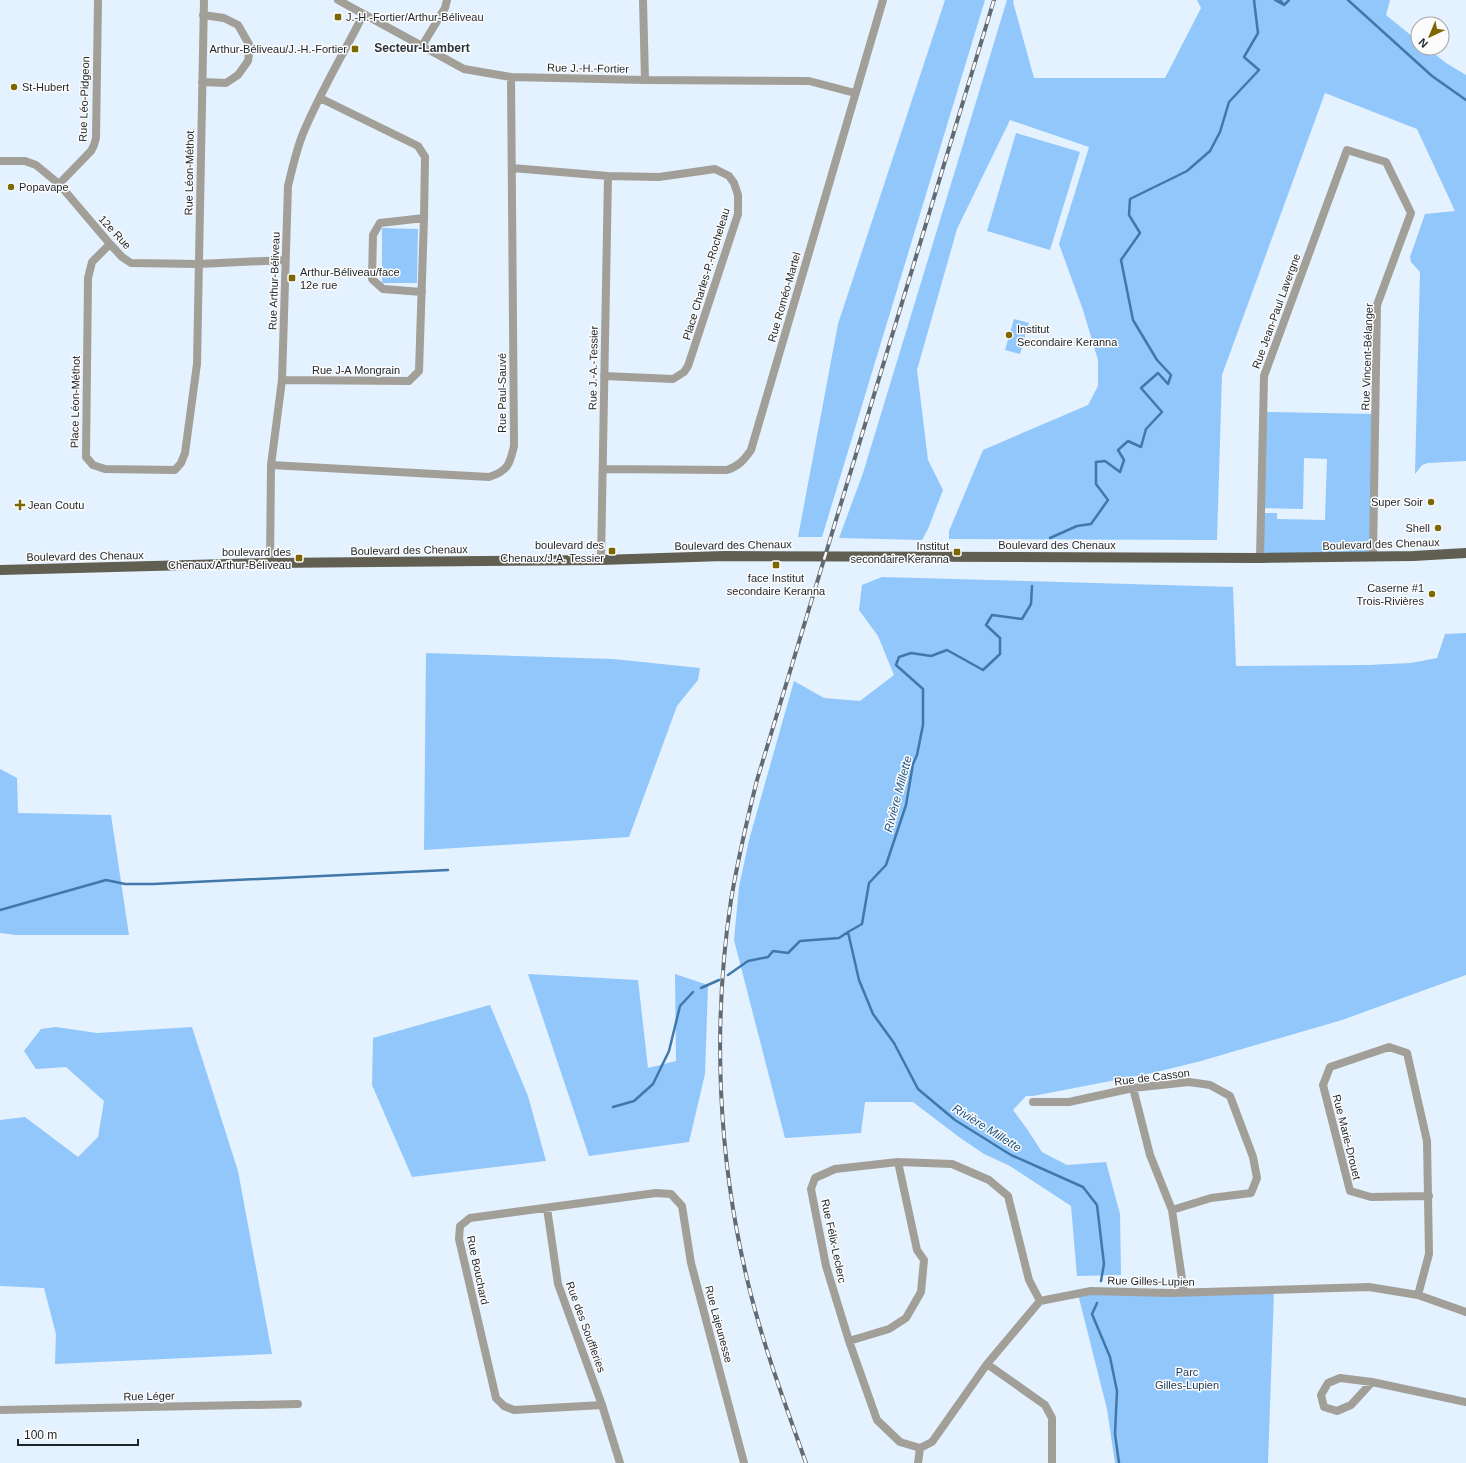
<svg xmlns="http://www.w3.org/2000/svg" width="1466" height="1463" viewBox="0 0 1466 1463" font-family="Helvetica,sans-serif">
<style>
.green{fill:#91c7fb}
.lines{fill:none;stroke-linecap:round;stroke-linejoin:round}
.stream{stroke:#4078aa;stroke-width:2.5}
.minor{stroke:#a19f98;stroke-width:8}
.major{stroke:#615e52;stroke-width:10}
.rail-casing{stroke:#626a72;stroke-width:4}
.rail{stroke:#fcfcfc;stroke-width:2.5;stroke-dasharray:8;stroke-linecap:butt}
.poi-dot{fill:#7b6800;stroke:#fcfcfc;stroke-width:1.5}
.labels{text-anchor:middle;stroke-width:3;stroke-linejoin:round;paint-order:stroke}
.poi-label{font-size:11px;fill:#1f2429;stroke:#fcfcfc;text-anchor:end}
.street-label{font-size:11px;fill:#1f2429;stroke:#fcfcfc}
.park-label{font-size:11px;fill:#183855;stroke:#fcfcfc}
.neighbourhood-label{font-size:12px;font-weight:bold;fill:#29333d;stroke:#fcfcfc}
.water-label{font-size:12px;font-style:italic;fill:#1e5584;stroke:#fcfcfc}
</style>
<rect width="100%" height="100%" fill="#e4f1fe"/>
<path class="green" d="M945,0H985L822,537H798L838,324Z
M1007,0H1014L1013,2L1034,78H1165L1201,8L1197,0H1390L1386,15L1418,41V48H1427L1446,63L1466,75V461L1428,463L1422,465L1415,474L1420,272L1411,262L1410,257L1425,214L1455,211L1417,129L1325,93L1222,375L1217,540L949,539V531L983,450L1088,405L1098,386V360L1083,310L1059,244L1089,147L1010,120L957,229L917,370L928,460L943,490L928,529L922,540L839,538L863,473Z
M1016,133L1080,152L1050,250L987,231Z
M382,228L418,229L417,283H382Z
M1014,319L1029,323L1020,354L1005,350Z
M1263,412L1376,414L1373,556L1260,558L1261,513H1277V519L1325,520L1327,459L1304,458L1303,509L1261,508Z
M882,577L1233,587L1236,666L1368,665L1411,663L1437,658L1445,634L1466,633V975L1342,1020L1201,1061L1152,1073L1033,1096H1026L1013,1110L1027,1129L1042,1152L1067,1165L1106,1162L1120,1214L1121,1275L1077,1276L1071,1206L1010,1166L984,1154L959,1137L913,1102H865L861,1133L785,1138L734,940L739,887L749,840L794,681L824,698L860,701L894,675L878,636L859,610L862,585Z
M426,653L613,659L700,668L698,680L677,706L629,837L424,850Z
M0,769L17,778L18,813L111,815L129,935H16L0,933Z
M528,974L638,980L648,1068L676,1061L675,974L708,985L705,1074L689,1142L589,1156Z
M490,1005L528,1096L546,1161L412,1177L372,1085L373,1038Z
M56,1027L97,1033L192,1027L238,1171L272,1354L55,1364L56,1334L44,1288L0,1286V1120L25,1117L78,1157L98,1137L104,1101L66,1067L36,1069L24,1051L41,1029Z
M1274,1291L1268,1463H1115L1107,1409L1078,1294Z"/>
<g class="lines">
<path class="stream" d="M1275,0L1284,5L1280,0
M1348,0L1432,76L1466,100
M1284,5L1289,0
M1050,538L1077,526L1091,524L1108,500L1096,484V462L1105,461L1120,472L1124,460L1118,450L1128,441L1141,447L1146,429L1162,412L1141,388L1158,373L1168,384L1171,375L1157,360L1133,320L1121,260L1140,233L1129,215L1130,199L1187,171L1210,151L1220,132L1229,102L1259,70L1244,57L1258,33L1254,0
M1032,586L1031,604L1022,619L992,615L986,625L1000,638V654L983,670L947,650L931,656L911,653L899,657L896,665L923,689V725L917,755L913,764L906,805L886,865L869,883L862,924L848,932L859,980L873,1014L894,1043L918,1089L955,1120L1011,1155L1083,1187L1097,1205L1104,1264L1101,1281
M0,910L106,880L125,884H153L448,870
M728,975L748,961L768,957L773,951L788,953L800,941L839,938L848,932
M701,988L719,980
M613,1107L634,1101L653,1084L669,1051L680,1006L693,992
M1097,1303L1092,1314L1110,1357L1117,1391L1115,1434L1119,1463"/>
<path class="minor" d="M338,0L464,69L511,77L645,80L809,81L855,93
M643,0L645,80
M422,46L445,8L447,0
M202,82L226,83L238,75L248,61L250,46L238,25L224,18L203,15
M0,161H25L36,165L59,184L110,244L122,257L131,263L199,264L285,260
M512,168L608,176L659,177L715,169L729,176L734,183L738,195V214L688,366L684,372L673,379L604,376
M59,184L91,151L94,145L96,138L98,0
M110,244L92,262L88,278L86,457L93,465L105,469L175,470L181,463L185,453L197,364L204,0
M422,292L383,289L372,279L373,235L380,223L424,218
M282,380L409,381L419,371L424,218L425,157L418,146L320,98
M271,465L489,477C508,471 510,464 514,446L511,77
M603,469L727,470C739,466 744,460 751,450L883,0
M1260,558L1264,376L1347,150L1386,162L1411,213L1377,305L1373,556
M601,560L608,176
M270,563L271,465L282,380L288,186C292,169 296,152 302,136C319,94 343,55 363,15
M1133,1088L1150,1155L1172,1210L1184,1293
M1033,1102H1069L1133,1088L1189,1082L1210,1085L1230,1096L1253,1157L1257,1178L1251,1193L1211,1198L1172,1210
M547,1208L558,1284L602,1405L620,1463
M1418,1295L1429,1254L1427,1141L1407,1053L1389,1047L1330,1067L1323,1085L1350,1191L1371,1197L1429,1196
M849,1341L889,1329L906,1318L921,1292L924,1260L917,1250L898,1162
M987,1364L1045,1405L1052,1418V1463
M1372,1382L1351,1405L1337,1411L1324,1407L1321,1395L1328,1383L1340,1378L1372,1382L1466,1402
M602,1405L514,1410L504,1406L496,1398L459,1239L460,1226L470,1218L656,1193L671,1194L682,1206L691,1263L744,1463
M0,1410L298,1404
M920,1448L932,1442L987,1364L1040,1301L1091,1291L1170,1293L1369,1287L1418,1295L1466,1312
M920,1448L900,1442L877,1420L849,1341L826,1266L811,1189L815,1178L835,1169L898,1162L952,1164L989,1180L1008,1196L1029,1280L1040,1301
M918,1463L920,1448"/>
<path class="major" d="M0,570L270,563L601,560L724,556L1260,558L1413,556L1466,553"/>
<g class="rail-casing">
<path id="rail" d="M806,1463C785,1404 763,1345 748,1283C718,1159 712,1027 731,900C738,859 747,820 757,780L994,0"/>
</g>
<use href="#rail" class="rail"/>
</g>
<g class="poi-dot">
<rect x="334" y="13" width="8" height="8" rx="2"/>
<rect x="351" y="45" width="8" height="8" rx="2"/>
<circle cx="14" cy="87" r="4"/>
<circle cx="11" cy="187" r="4"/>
<rect x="288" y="274" width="8" height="8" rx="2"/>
<circle cx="1009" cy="335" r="4"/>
<circle cx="1431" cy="502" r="4"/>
<path d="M18 499h4v4h4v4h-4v4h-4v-4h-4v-4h4z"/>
<circle cx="1438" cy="528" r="4"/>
<rect x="608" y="547" width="8" height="8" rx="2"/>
<rect x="953" y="548" width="8" height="8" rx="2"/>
<rect x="295" y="554" width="8" height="8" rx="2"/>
<rect x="772" y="561" width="8" height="8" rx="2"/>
<circle cx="1432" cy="594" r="4"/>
</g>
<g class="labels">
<g class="poi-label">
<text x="346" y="21" text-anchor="start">J.-H.-Fortier/Arthur-Béliveau</text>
<text x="347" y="53">Arthur-Béliveau/J.-H.-Fortier</text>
<text x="22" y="91" text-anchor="start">St-Hubert</text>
<text x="19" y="191" text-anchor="start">Popavape</text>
<text x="300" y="276" text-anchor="start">Arthur-Béliveau/face<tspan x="300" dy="13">12e rue</tspan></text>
<text x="1017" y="333" text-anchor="start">Institut<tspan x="1017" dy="13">Secondaire Keranna</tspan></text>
<text x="1423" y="506">Super Soir</text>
<text x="28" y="509" text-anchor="start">Jean Coutu</text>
<text x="1430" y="532">Shell</text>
<text x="604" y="549">boulevard des<tspan x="604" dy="13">Chenaux/J.A. Tessier</tspan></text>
<text x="949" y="550">Institut<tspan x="949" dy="13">secondaire Keranna</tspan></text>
<text x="291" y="556">boulevard des<tspan x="291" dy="13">Chenaux/Arthur-Béliveau</tspan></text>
<text x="776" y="582" text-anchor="middle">face Institut<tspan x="776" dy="13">secondaire Keranna</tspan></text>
<text x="1424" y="592">Caserne #1<tspan x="1424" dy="13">Trois-Rivières</tspan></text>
</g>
<g class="street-label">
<text transform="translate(588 68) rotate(1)" y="4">Rue J.-H.-Fortier</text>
<text transform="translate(84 99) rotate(-88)" y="4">Rue Léo-Pidgeon</text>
<text transform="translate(189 173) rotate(-89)" y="4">Rue Léon-Méthot</text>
<text transform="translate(115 232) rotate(47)" y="4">12e Rue</text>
<text transform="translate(706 274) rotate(-73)" y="4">Place Charles-P.-Rocheleau</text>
<text transform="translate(274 281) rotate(-88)" y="4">Rue Arthur-Béliveau</text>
<text transform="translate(784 297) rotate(-74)" y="4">Rue Roméo-Martel</text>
<text transform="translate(1276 311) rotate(-70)" y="4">Rue Jean-Paul Lavergne</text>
<text transform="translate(1367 357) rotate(-88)" y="4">Rue Vincent-Bélanger</text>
<text transform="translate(593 368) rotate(-89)" y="4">Rue J.-A.-Tessier</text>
<text x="356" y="374">Rue J-A Mongrain</text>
<text transform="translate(502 393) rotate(-90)" y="4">Rue Paul-Sauvé</text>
<text transform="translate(75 402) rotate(-89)" y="4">Place Léon-Méthot</text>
<text transform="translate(1381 544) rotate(-2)" y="4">Boulevard des Chenaux</text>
<text transform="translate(733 545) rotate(-1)" y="4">Boulevard des Chenaux</text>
<text x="1057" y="549">Boulevard des Chenaux</text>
<text transform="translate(409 550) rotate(-1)" y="4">Boulevard des Chenaux</text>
<text transform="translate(85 556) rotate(-1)" y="4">Boulevard des Chenaux</text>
<text transform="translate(1152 1077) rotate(-7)" y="4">Rue de Casson</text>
<text transform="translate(1347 1137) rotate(76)" y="4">Rue Marie-Drouet</text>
<text transform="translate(834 1241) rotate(78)" y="4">Rue Félix-Leclerc</text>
<text transform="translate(478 1270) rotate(78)" y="4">Rue Bouchard</text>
<text transform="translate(1151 1281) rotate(1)" y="4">Rue Gilles-Lupien</text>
<text transform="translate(719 1324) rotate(75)" y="4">Rue Lajeunesse</text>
<text transform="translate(586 1327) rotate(70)" y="4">Rue des Souffleries</text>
<text transform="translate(149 1396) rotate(-1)" y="4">Rue Léger</text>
</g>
<g class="park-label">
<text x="1187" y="1376">Parc<tspan x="1187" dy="13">Gilles-Lupien</tspan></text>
</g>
<g class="neighbourhood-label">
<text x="422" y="52">Secteur-Lambert</text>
</g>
<g class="water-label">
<text transform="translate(898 794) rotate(-75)" y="4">Rivière Millette</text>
<text transform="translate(987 1128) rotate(32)" y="4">Rivière Millette</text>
</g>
</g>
<g transform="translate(1430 36) rotate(224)"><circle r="19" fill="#fcfcfc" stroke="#a4a6a8"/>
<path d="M0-3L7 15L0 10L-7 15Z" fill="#7b6800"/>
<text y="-6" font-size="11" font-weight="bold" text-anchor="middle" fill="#1f2429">N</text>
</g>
<path d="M18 1439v6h120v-6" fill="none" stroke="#1f2429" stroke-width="2"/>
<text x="24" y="1439" font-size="12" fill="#1f2429" stroke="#fcfcfc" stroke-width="3" paint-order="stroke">100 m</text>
</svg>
